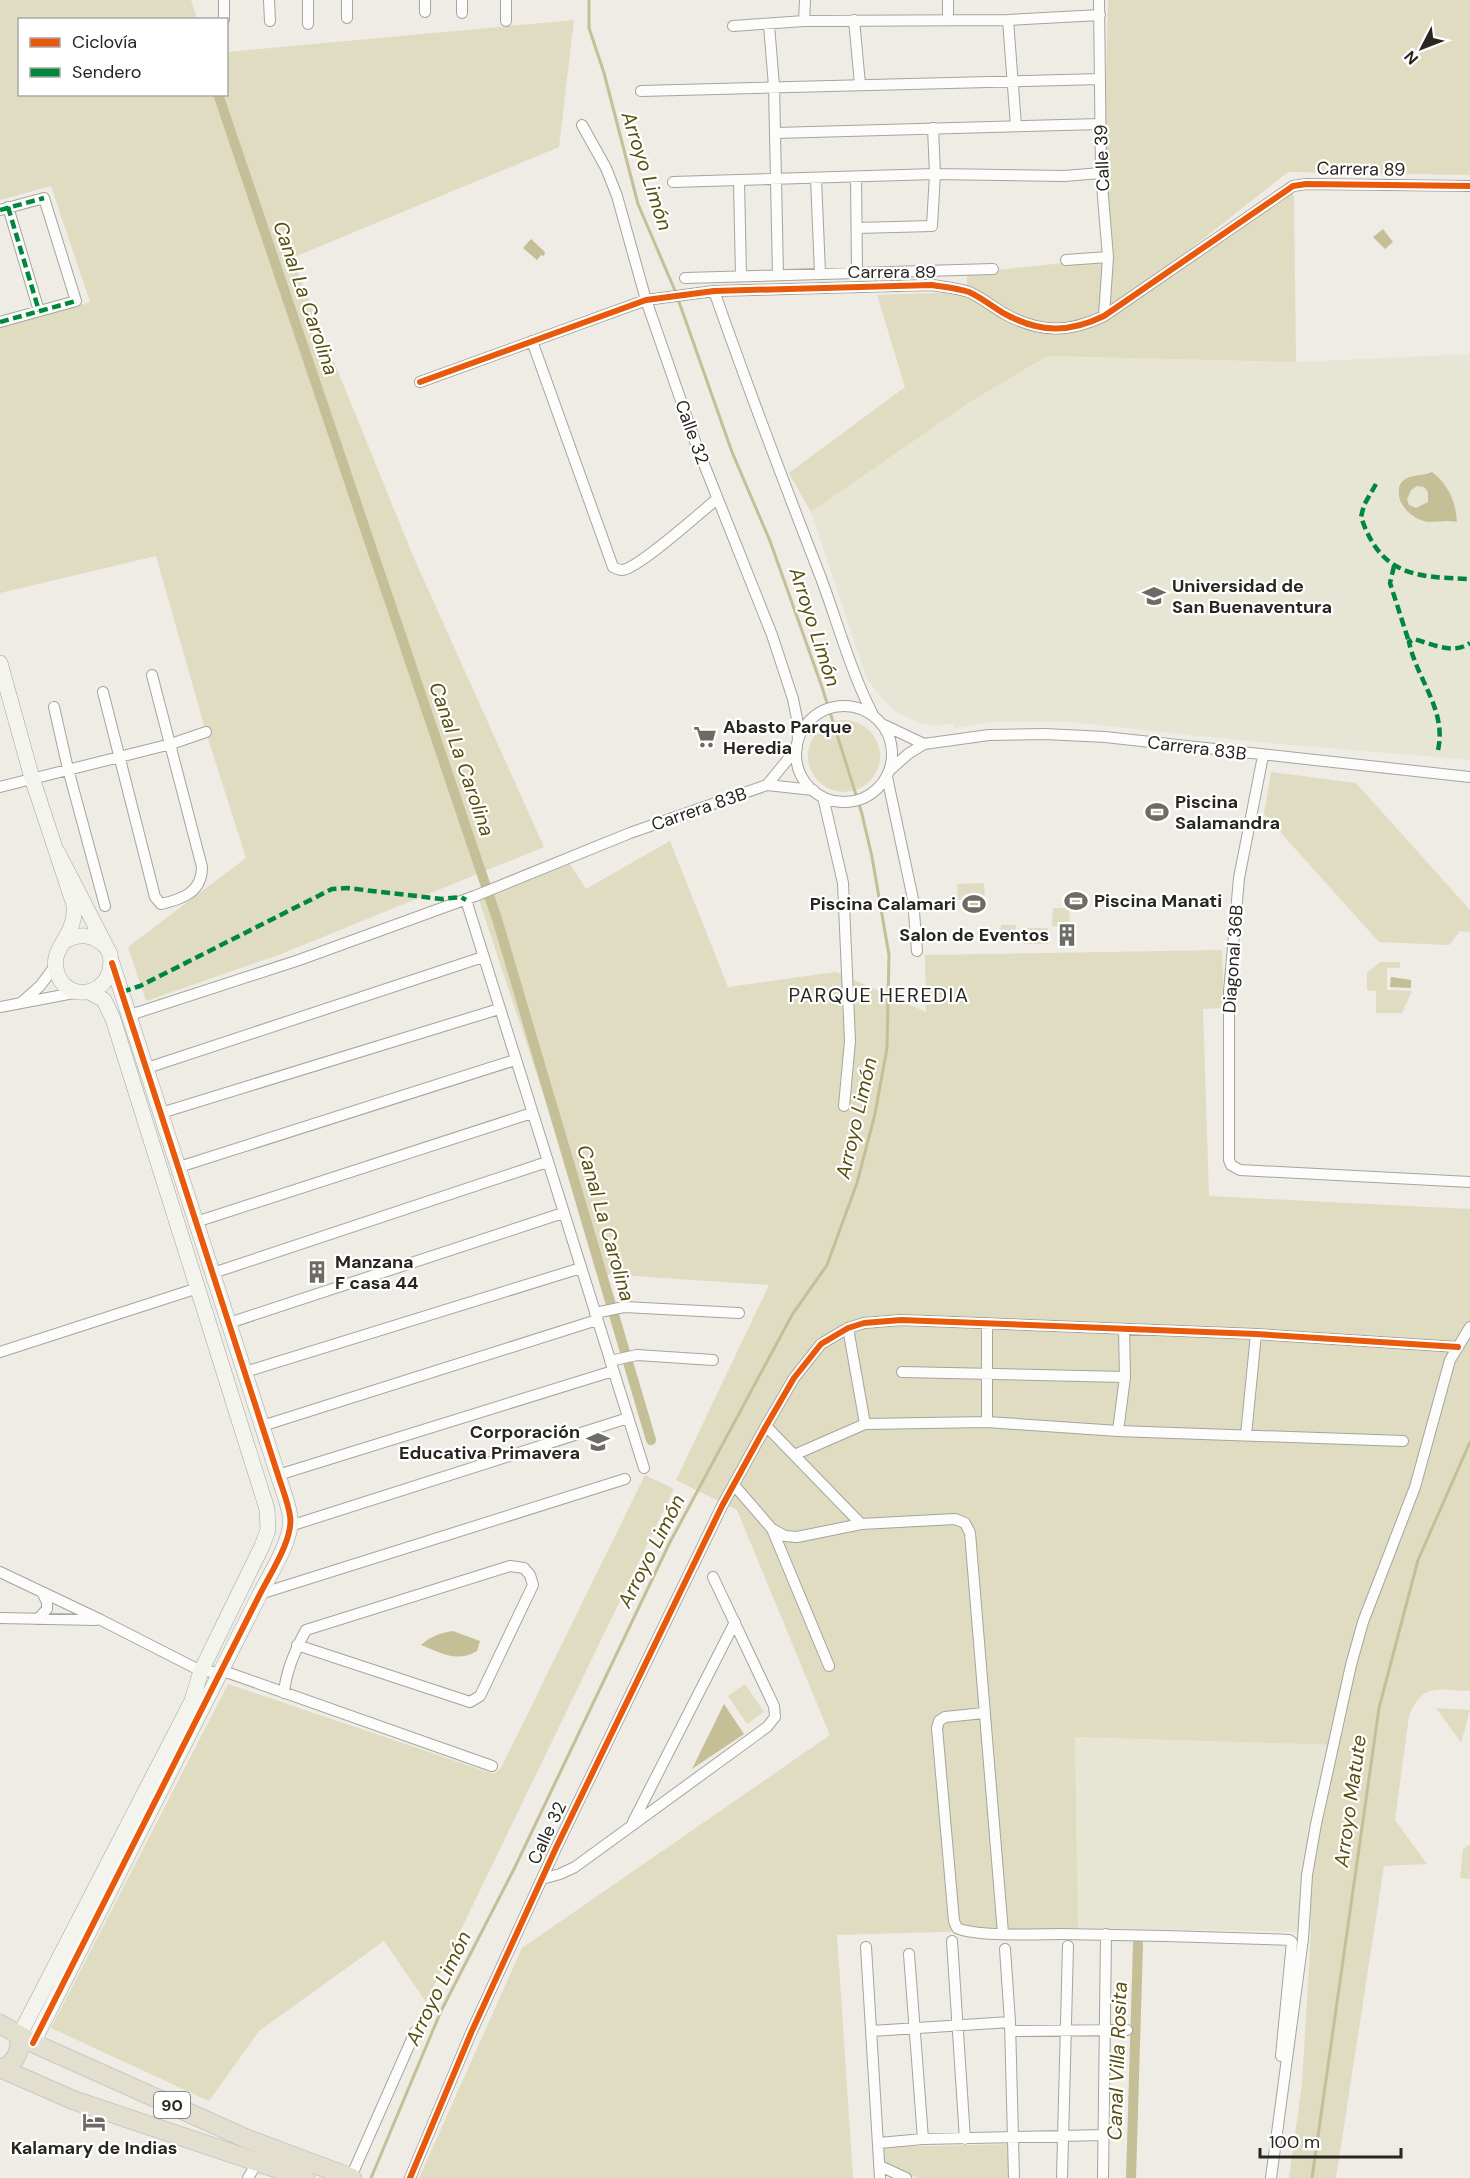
<svg xmlns="http://www.w3.org/2000/svg" width="1470" height="2178" viewBox="0 0 1470 2178" font-family="'DM Sans',sans-serif">
<style>
.built{fill:#e7e5d4}
.green{fill:#e0dcc2}
.water{fill:#c4bf97;fill-rule:evenodd}
.lines{fill:none;stroke-linecap:round;stroke-linejoin:round}
.stream{stroke:#c4bf97;stroke-width:3}
.canal{stroke:#c4bf97;stroke-width:10}
.street-casing{stroke:#a5a49e;stroke-width:12}
.secondary-casing{stroke:#a5a49e;stroke-width:16}
.highway-casing{stroke:#c9c8c5;stroke-width:20}
.street{stroke:#fcfcfb;stroke-width:10}
.secondary{stroke:#f4f4ee;stroke-width:15}
.highway{stroke:#e2dfcf;stroke-width:18}
.quiet{stroke:#00873e;stroke-width:4.5;stroke-dasharray:9 4.5;stroke-linecap:butt}
.cycleway-casing{stroke:#fff;stroke-width:10}
.cycleway{stroke:#e8590c;stroke-width:6}
.labels{text-anchor:middle;stroke-width:4.5;stroke-linejoin:round;paint-order:stroke}
.shield{fill:#fff;stroke:#686763;stroke-width:1.5}
.shield-label{font-size:16px;font-weight:bold;fill:#272620}
.street-label{font-size:18px;fill:#272620;stroke:#fff}
.poi-label{font-size:18px;font-weight:bold;fill:#272620;stroke:#fff;text-anchor:start}
.water-label{font-size:20px;font-style:italic;fill:#574f0e;stroke:#fff}
.neighbourhood-label{font-size:20px;letter-spacing:1.5px;fill:#272620;stroke:#fff}
</style>
<rect width="100%" height="100%" fill="#eeece4"/>
<path class="built" d="M1470,354V760L1267,743L1070,722H990L955,728L952,724L935,726L917,722L896,712L881,697L867,679L811,512L970,402L1024,368L1047,356L1296,362Z
M1075,1737L1340,1745L1311,1851V1932L1078,1928Z"/>
<path class="green" d="M0,0H191L197,19L20,20V94H226L227,52L574,20L559,147L292,258L413,556L544,847L281,954L146,1001L128,947L246,858L206,732L156,556L0,593V327L90,302L51,186L0,200Z
M1108,0H1470V175L1288,172L1127,299L1288,188L1294,197L1296,362L1047,356L970,402L811,512L789,473L905,387L877,295L967,292V273L1101,259Z
M808 756a36 36 0 1 1 72 0a36 36 0 1 1-72 0Z
M1271,772L1356,783L1470,910V932L1460,931L1449,945L1379,942L1264,814Z
M670,841L728,987L836,972L926,1012L925,955L1222,950L1224,1008L1203,1009L1209,1196L1470,1209V1691C1439,1690 1422,1682 1409,1716L1395,1820L1427,1864L1384,1866L1336,2178H1289L1302,2084L1311,1932V1851L1339,1745L1075,1737L1078,1928L837,1935L853,2178H419L522,1948L830,1735L737,1510L676,1480L769,1285L603,1274L479,900L570,864L586,889Z
M984,883L985,899L958,900L957,884Z
M1053,908H1070L1069,927L1052,926Z
M1001,925H1016L1015,943H1000Z
M1024,928H1048V944H1024Z
M1380,962H1400V968H1387V990L1412,991L1402,1013H1376V991L1367,990V973Z
M645,1475L674,1489L426,2002L384,1941L259,2031L209,2101L51,2028L228,1684L494,1774L501,1768Z
M745,1684L764,1712L747,1724L728,1696Z
M1436,1708L1470,1710L1461,1743L1460,1741Z
M1470,1844V1879L1460,1878L1463,1849Z
M1010,2144L1009,2178H917L883,2164V2147Z"/>
<path class="water" d="M1383,229L1393,242L1385,249L1373,237Z
M531,239L545,252L544,256L541,255L537,260L523,248Z
M1432,472C1448,484 1456,502 1457,522C1447,520 1439,522 1429,522C1416,521 1401,509 1399,496C1399,492 1398,487 1401,483C1409,473 1422,477 1432,472ZM1417,486L1424,487L1428,492V502L1416,508L1409,505L1407,499L1411,490Z
M1155,801L1167,817L1161,823L1147,808Z
M1065,896L1087,897V905L1065,906Z
M983,900V908L966,911L965,901Z
M1391,977L1411,980V988L1390,987Z
M453,1631L480,1641L477,1651C457,1663 441,1653 421,1645C431,1636 440,1633 453,1631Z
M724,1704L744,1734L692,1769Z"/>
<g class="lines">
<path class="stream" d="M589,0V28L604,73L638,204L676,293
M371,2178L441,2011L515,1867L669,1544L792,1315L827,1265L857,1183L875,1114L887,1048L889,955L872,857L862,814L822,687L770,541L732,452L678,299
M1312,2178L1379,1708L1418,1560L1470,1442"/>
<path class="canal" d="M218,94L497,919L651,1440
M1131,2178L1138,1944"/>
<g class="street-casing">
<path id="street" d="M224,0V20
M269,0L270,21
M347,0V18
M462,0V13
M506,0V21
M1099,0L1101,173L1108,257L1104,316
M425,12V0
M948,19V0
M854,20L860,84
M1008,20L1016,126
M804,21L805,0
M308,24V0
M769,25L774,86L778,275
M733,26L804,21L1008,20L1100,15
M641,91L1100,79
M582,125L606,168L617,196L646,300L696,444L772,635L793,699L797,719L798,741
M775,133L1100,124
M856,177L857,272
M816,178L820,273
M739,181L741,276
M673,182L935,174L1064,176L1101,173
M8,207L39,311
M0,210L44,198L76,301L0,322
M857,228L932,226L935,174L933,128
M1066,260L1108,257
M685,278L993,269
M714,291C748,388 784,483 821,578C838,624 851,672 873,715
M532,341L613,567C615,568 620,570 622,570C638,569 702,511 717,499
M420,382L646,300L714,291L932,285C944,287 957,288 969,292C982,298 993,307 1005,314C1040,333 1069,333 1104,316L1293,186L1306,184L1470,186
M103,692L155,897L161,904C183,899 202,892 202,867L152,675
M796 754a48 48 0 1 1 96 0a48 48 0 1 1-96 0Z
M54,707L68,769L105,906
M884,725L924,744
M1263,756L1239,878L1229,992V1160L1231,1165L1240,1170L1470,1182
M890,770L908,754L924,744L989,735L1045,734L1105,737L1470,777
M887,777L913,899L917,951
M767,785L797,748
M0,787L171,744L206,732
M823,797L843,883L850,1041L844,1106
M466,900L644,1468
M22,1002L40,986L55,966
M0,1007L79,992
M130,1015L299,960L475,896L630,833L767,785L813,790
M147,1068L483,957
M161,1113L499,1009
M179,1167L515,1060
M196,1222L532,1113
M213,1273L547,1162
M595,1313L624,1307L739,1313
M229,1323L563,1213
M848,1328L865,1424
M0,1352L198,1288
M610,1361L637,1355L713,1360
M245,1372L581,1268
M902,1372L1125,1377
M987,1422V1323
M262,1426L597,1320
M766,1426L861,1524
M1118,1431L1403,1441
M1246,1435L1256,1334
M794,1455L865,1424L987,1422L1118,1431L1125,1377L1124,1329
M278,1475L613,1371
M734,1485L772,1529L785,1536L797,1537L861,1524L955,1519L965,1523L970,1533L1003,1933
M290,1526L628,1418
M772,1529L829,1666
M0,1572L101,1620L201,1671L229,1673L492,1766
M260,1594L625,1479
M0,1618L96,1620
M38,1619L47,1609V1602L42,1592
M284,1693C286,1670 295,1650 306,1630L510,1566L524,1568L530,1575L533,1585L480,1696L470,1702L297,1645
M984,1713L945,1717L939,1721L937,1728L954,1921L957,1928C976,1937 1038,1934 1062,1934C1138,1935 1213,1937 1289,1940L1292,1942L1281,2056
M633,1822L735,1622
M542,1879L560,1874L575,1867L767,1727L775,1717L774,1706L713,1577
M952,1941L965,2139
M866,1947L880,2178
M1005,1949L1010,2022L1014,2178
M909,1954L923,2139
M872,2031L1010,2022
M1011,2031L1127,2030
M879,2143L923,2139L1104,2135
M880,2166L906,2178
M351,2177L415,2032
M248,2178L258,2161
M410,2178L471,2033L556,1848L722,1506L766,1426L794,1378L821,1344L848,1328L864,1323L901,1320L1256,1334L1458,1347
M1062,2178L1068,1946
M1103,2178L1106,1934
M1271,2178L1303,1939L1307,1875L1316,1824L1351,1665L1363,1622L1415,1487L1450,1360L1470,1327"/>
</g>
<g class="secondary-casing">
<path id="secondary" d="M0,663L32,778L74,905C77,935 51,947 56,969C64,1007 118,996 110,954L58,853
M65,941C80,933 93,934 105,946
M19,2036L192,1701L201,1671L262,1546L268,1530L267,1509L113,1019L104,1000L89,992
M33,2043L260,1594C270,1574 294,1538 290,1516C288,1502 282,1488 278,1475L112,963"/>
</g>
<g class="highway-casing">
<path id="highway" d="M0,2024L33,2043L245,2138L352,2178
M0,2068L73,2100L305,2178
M3,2069C16,2061 21,2052 19,2036"/>
</g>
<use href="#street" class="street"/>
<use href="#secondary" class="secondary"/>
<use href="#highway" class="highway"/>
<path class="quiet" d="M8,207L39,311
M0,210L44,198
M0,322L76,301
M1376,484L1364,505L1361,517C1381,576 1415,577 1470,579
M1394,566L1390,583L1409,642
M1438,750C1447,710 1417,680 1409,642L1414,639C1432,644 1453,655 1470,643
M122,992L140,986L332,889L347,888L442,899L461,897L466,900"/>
<g class="cycleway-casing">
<path id="cycleway" d="M420,382L646,300L714,291L932,285C944,287 957,288 969,292C982,298 993,307 1005,314C1040,333 1069,333 1104,316L1293,186L1306,184L1470,186
M33,2043L260,1594C270,1574 294,1538 290,1516C288,1502 282,1488 278,1475L112,963
M410,2178L471,2033L556,1848L722,1506L766,1426L794,1378L821,1344L848,1328L864,1323L901,1320L1256,1334L1458,1347"/>
</g>
<use href="#cycleway" class="cycleway"/>
</g>
<defs>
<g id="university-bare" transform="scale(1.8)"><path d="M0-5L7-2L0 1L-7-2ZM-4 1L0 2.5L4 1V4Q0 6-4 4Z" fill="#6d6b65" stroke="#fff" stroke-width="2.5" paint-order="stroke"/></g>
<g id="supermarket-bare" transform="scale(1.8)"><path d="M-6-5.5h2.5l.6 2H6L4.5 2H-2.5L-4.4-4H-6ZM-1.5 3.2a1.3 1.3 0 1 0 .1 0ZM3 3.2a1.3 1.3 0 1 0 .1 0Z" fill="#6d6b65" stroke="#fff" stroke-width="2.5" paint-order="stroke"/></g>
<g id="stadium-bare" transform="scale(1.8)"><path d="M0-5a6.5 5 0 1 0 0 10a6.5 5 0 1 0 0-10ZM-3.5-1.8h7v3.6h-7Z" fill="#6d6b65" stroke="#fff" stroke-width="2.5" paint-order="stroke"/></g>
<g id="building-bare" transform="scale(1.8)"><path d="M-4-6H4V6H1V3H-1V6H-4ZM-2.5-4.3h1.7v1.8h-1.7ZM.8-4.3h1.7v1.8H.8ZM-2.5-1h1.7V.8h-1.7ZM.8-1h1.7V.8H.8Z" fill="#6d6b65" stroke="#fff" stroke-width="2.5" paint-order="stroke"/></g>
<g id="school-bare" transform="scale(1.8)"><path d="M0-5L7-2L0 1L-7-2ZM-4 1L0 2.5L4 1V4Q0 6-4 4Z" fill="#6d6b65" stroke="#fff" stroke-width="2.5" paint-order="stroke"/></g>
<g id="hotel-bare" transform="scale(1.8)"><path d="M-6-4.5h1.5V1H6V5H4.5V3h-9V5H-6ZM-4 0a1.8 1.8 0 1 1 3.6 0ZM.5 0V-2.5h3Q6-2.5 6 0Z" fill="#6d6b65" stroke="#fff" stroke-width="2.5" paint-order="stroke"/></g>
</defs>
<g fill-rule="evenodd">
<use href="#university-bare" x="1154" y="596"/>
<use href="#supermarket-bare" x="705" y="737"/>
<use href="#stadium-bare" x="1157" y="812"/>
<use href="#stadium-bare" x="1076" y="901"/>
<use href="#stadium-bare" x="974" y="904"/>
<use href="#building-bare" x="1067" y="935"/>
<use href="#building-bare" x="317" y="1272"/>
<use href="#school-bare" x="598" y="1442"/>
<use href="#hotel-bare" x="94" y="2122"/>
</g>
<g class="labels">
<rect class="shield" x="154" y="2092" width="36" height="26" rx="4.5"/>
<g class="shield-label">
<text x="172" y="2111">90</text>
</g>
<g class="street-label">
<text transform="translate(1102 158) rotate(-92)" y="6">Calle 39</text>
<text transform="translate(1361 169) rotate(1)" y="6">Carrera 89</text>
<text x="892" y="278">Carrera 89</text>
<text transform="translate(692 432) rotate(70)" y="6">Calle 32</text>
<text transform="translate(1197 748) rotate(7)" y="6">Carrera 83B</text>
<text transform="translate(699 809) rotate(-19)" y="6">Carrera 83B</text>
<text transform="translate(1233 959) rotate(-86)" y="6">Diagonal 36B</text>
<text transform="translate(547 1833) rotate(-65)" y="6">Calle 32</text>
</g>
<g class="poi-label">
<text x="1172" y="592">Universidad de<tspan x="1172" dy="21">San Buenaventura</tspan></text>
<text x="723" y="733">Abasto Parque<tspan x="723" dy="21">Heredia</tspan></text>
<text x="1175" y="808">Piscina<tspan x="1175" dy="21">Salamandra</tspan></text>
<text x="1094" y="907">Piscina Manati</text>
<text x="956" y="910" text-anchor="end">Piscina Calamari</text>
<text x="1049" y="941" text-anchor="end">Salon de Eventos</text>
<text x="335" y="1268">Manzana<tspan x="335" dy="21">F casa 44</tspan></text>
<text x="580" y="1438" text-anchor="end">Corporación<tspan x="580" dy="21">Educativa Primavera</tspan></text>
<text x="94" y="2154" text-anchor="middle">Kalamary de Indias</text>
</g>
<g class="water-label">
<text transform="translate(647 171) rotate(72)" y="7">Arroyo Limón</text>
<text transform="translate(306 298) rotate(71)" y="7">Canal La Carolina</text>
<text transform="translate(815 627) rotate(72)" y="7">Arroyo Limón</text>
<text transform="translate(462 759) rotate(71)" y="7">Canal La Carolina</text>
<text transform="translate(856 1118) rotate(-77)" y="7">Arroyo Limón</text>
<text transform="translate(606 1223) rotate(74)" y="7">Canal La Carolina</text>
<text transform="translate(651 1551) rotate(-63)" y="7">Arroyo Limón</text>
<text transform="translate(1350 1801) rotate(-82)" y="7">Arroyo Matute</text>
<text transform="translate(438 1988) rotate(-64)" y="7">Arroyo Limón</text>
<text transform="translate(1117 2061) rotate(-88)" y="7">Canal Villa Rosita</text>
</g>
<g class="neighbourhood-label">
<text x="879" y="1002">PARQUE HEREDIA</text>
</g>
</g>
<rect x="18" y="18" width="210" height="78" fill="#ffffff" stroke="#a9a8a6" stroke-width="1.5"/>
<rect x="30" y="38" width="30" height="9" fill="#e8590c" stroke="#a9a8a6" stroke-width="1.5"/>
<text x="72" y="48" font-size="18" fill="#272620">Ciclovía</text>
<rect x="30" y="68" width="30" height="9" fill="#00873e" stroke="#a9a8a6" stroke-width="1.5"/>
<text x="72" y="78" font-size="18" fill="#272620">Sendero</text>
<g transform="translate(1422 48) rotate(228)" stroke="#ffffff" stroke-width="4.5" paint-order="stroke">
<path d="M0-4.5L10 22L0 15L-10 22Z" fill="#272620"/>
<text y="-9" font-size="16" font-weight="bold" text-anchor="middle" fill="#272620">N</text>
</g>
<path d="M1260 2148v9h141v-9" fill="none" stroke="#272620" stroke-width="3"/>
<text x="1269" y="2148" font-size="18" fill="#272620" stroke="#ffffff" stroke-width="4.5" paint-order="stroke">100 m</text>
</svg>
